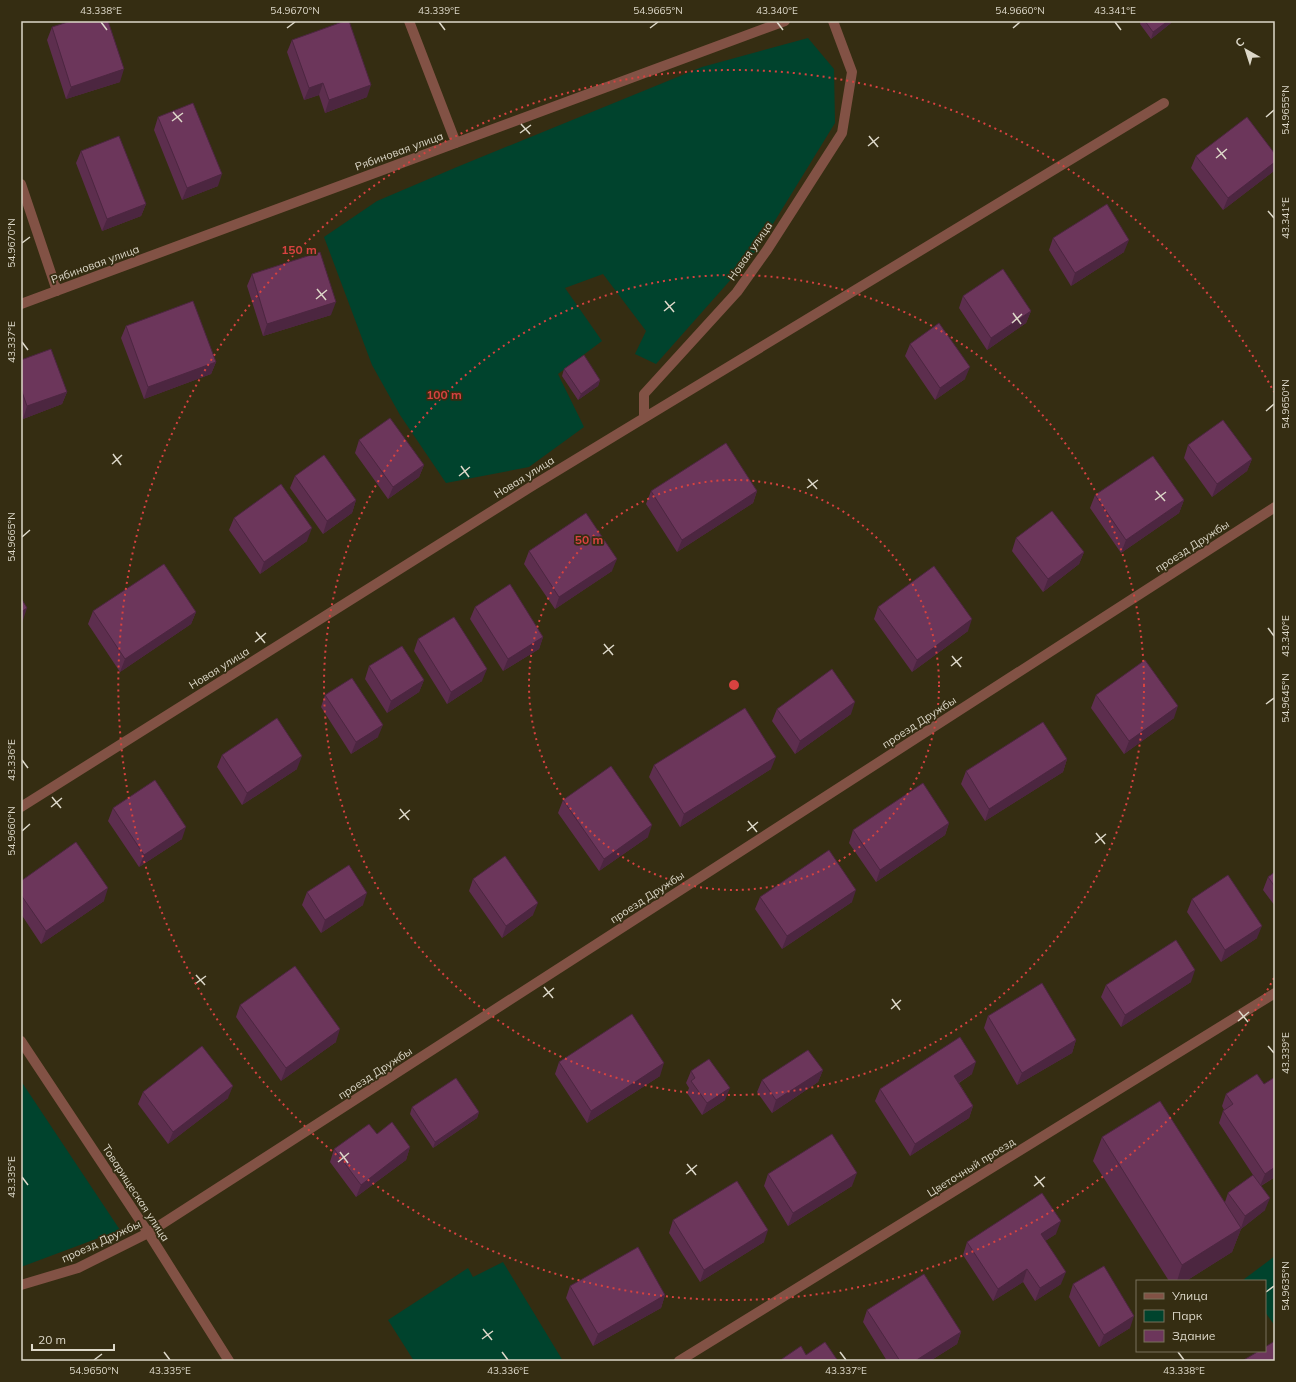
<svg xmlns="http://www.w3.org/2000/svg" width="1296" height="1382" viewBox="0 0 1296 1382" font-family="Mulish,sans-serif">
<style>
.green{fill:#00432d}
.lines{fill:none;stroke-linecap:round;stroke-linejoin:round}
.street{stroke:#825245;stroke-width:10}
.wall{fill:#5d2e4e}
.shaded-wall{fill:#4c2640}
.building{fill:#6c365b;stroke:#4c2640}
.ticks{fill:none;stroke:#ddd8c9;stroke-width:1.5}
.ring{fill:none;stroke:#d74240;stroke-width:2;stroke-dasharray:2 4}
.labels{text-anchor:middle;stroke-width:3.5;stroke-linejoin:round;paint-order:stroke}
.street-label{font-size:11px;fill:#ddd8c9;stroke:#352d12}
.centre{fill:#d74240;stroke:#352d12;stroke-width:2}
.ring-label{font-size:12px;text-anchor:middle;font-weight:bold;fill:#d74240;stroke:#352d12;stroke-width:3.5;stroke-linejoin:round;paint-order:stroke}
.neatline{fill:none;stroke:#ddd8c9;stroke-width:1.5}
.ticks-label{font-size:10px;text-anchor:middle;fill:#ddd8c9}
</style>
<rect width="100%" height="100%" fill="#352d12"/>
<path class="green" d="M808,38L834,69L835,123L757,250L656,364L635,354L646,331L603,274L565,288L602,341L558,374L584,427L529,467L446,483L400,415L372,365L324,237L377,201L457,167L702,67Z
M21,1081L120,1230L21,1267Z
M1275,1256V1326L1265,1312V1281L1243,1280Z
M503,1262L563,1361H414L388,1320L468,1268L473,1277Z"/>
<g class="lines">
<path class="street" d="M409,21L456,143
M21,184L57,291
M21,304L785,21
M644,418L1164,103
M21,807L532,486L644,418V394L737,292L767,250L842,133L852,72L833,21
M21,1041L149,1234L229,1361
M21,1285L78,1268L148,1233L1275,507
M679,1361L1275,993"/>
</g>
<path class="wall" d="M1141,21H1172L1171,23L1151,39L1140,24Z
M52,27L120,82L66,99L47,40Z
M292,40L367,97L325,113L319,95L304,100L287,52Z
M158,117L218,186L182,200L154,130Z
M81,151L146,204L141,216L102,231L76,163Z
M1196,156L1274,171L1223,210L1191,168Z
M1053,238L1124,252L1071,286L1049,250Z
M252,274L331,315L263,336L247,286Z
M963,296L1031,311L1026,323L987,350L959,308Z
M126,326L216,362L211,374L144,399L121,338Z
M910,344L965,379L935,400L905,356Z
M21,360L67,392L62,404L23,419L21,414Z
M564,369L600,380L598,386L578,400L562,376Z
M359,440L424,465L419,477L388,499L355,453Z
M1188,445L1252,459L1247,471L1212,497L1184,458Z
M295,476L356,500L352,513L323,534L290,488Z
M651,491H757L753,503L677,552L646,504Z
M1095,495L1184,500L1179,513L1121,553L1090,508Z
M234,518L307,541L260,574L229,530Z
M1016,538L1084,552L1079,564L1043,592L1012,551Z
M529,551L612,571L555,609L524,564Z
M475,607L543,637L539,649L503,671L470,619Z
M878,607L968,631L912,672L874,619Z
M93,611L196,612L191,624L120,672L88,624Z
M418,639L482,681L447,704L414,651Z
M369,666L424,680L419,692L387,713L365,679Z
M325,695L378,737L351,754L321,707Z
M1096,695L1174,718L1124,754L1091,708Z
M777,709L851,714L795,754L772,721Z
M222,755L297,769L242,805L217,767Z
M1067,759L1063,772L985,821L961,784L966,771Z
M654,765L771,769L680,827L649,777Z
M563,800L648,837L599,871L558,813Z
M113,808L182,839L139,867L108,821Z
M949,823L945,835L876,882L849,843L853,830Z
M1275,872V906L1263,890L1268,877Z
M473,879L533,915L502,938L469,891Z
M21,881L104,901L41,944L21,914Z
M307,892L363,905L321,933L302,905Z
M760,897L852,902L782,949L755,909Z
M1192,899L1257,938L1221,962L1187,912Z
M1191,982L1121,1027L1101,997L1106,985Z
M240,1005L336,1042L281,1081L236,1017Z
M988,1016L1076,1040L1072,1053L1017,1085L984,1028Z
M559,1062L660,1076L587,1123L555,1074Z
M823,1070L818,1082L772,1113L757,1092L762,1080Z
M691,1071L725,1100L702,1115L687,1093L689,1088L686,1083Z
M972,1074L959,1083L973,1106L969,1118L910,1156L875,1101L880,1089Z
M1257,1074L1275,1177L1261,1186L1265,1210L1241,1229L1232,1252L1186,1281H1169L1093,1161L1102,1137L1225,1202L1228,1193L1253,1175L1219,1123L1223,1111L1224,1110L1222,1106L1226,1094Z
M143,1092L228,1098L168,1144L138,1104Z
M412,1107L479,1112L477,1118L433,1148L410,1114Z
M377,1134L410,1147L406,1160L356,1197L330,1162L334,1149Z
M768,1174L852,1186L788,1226L764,1186Z
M673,1220L764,1242L700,1282L669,1233Z
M1056,1234L1045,1241L1061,1284L1035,1301L1023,1282L993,1301L963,1255L967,1242Z
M1073,1284L1130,1328L1099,1347L1069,1297Z
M570,1286L665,1295L661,1308L593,1346L566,1298Z
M867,1310L961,1332L957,1344L930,1361H887L863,1322Z"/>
<path class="shaded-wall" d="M1168,21H1172L1171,23L1151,39L1153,32Z
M124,69L120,82L66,99L71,87Z
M323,83L319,95L304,100L309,88Z
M371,85L367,97L325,113L329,100Z
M1275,162V169L1274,171L1223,210L1228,198Z
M222,174L218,186L182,200L187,188Z
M146,204L141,216L102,231L107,219Z
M1129,240L1124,252L1071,286L1075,273Z
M336,302L331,315L263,336L267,324Z
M1031,311L1026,323L987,350L991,338Z
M216,362L211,374L144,399L148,387Z
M970,367L965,379L935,400L940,388Z
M600,380L598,386L578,400L581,394Z
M67,392L62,404L23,419L27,406Z
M1252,459L1247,471L1212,497L1217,484Z
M424,465L419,477L388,499L393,487Z
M757,491L753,503L677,552L682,540Z
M356,500L352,513L323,534L327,521Z
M1184,500L1179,513L1121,553L1126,540Z
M312,528L307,541L260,574L264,562Z
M1084,552L1079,564L1043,592L1048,579Z
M617,559L612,571L555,609L559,597Z
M27,608L21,626V612Z
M196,612L191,624L120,672L125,659Z
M972,619L968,631L912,672L917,660Z
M543,637L539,649L503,671L508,659Z
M487,669L482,681L447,704L451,692Z
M424,680L419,692L387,713L391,701Z
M855,702L851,714L795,754L800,741Z
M1178,706L1174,718L1124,754L1129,741Z
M383,725L378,737L351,754L356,742Z
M302,756L297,769L242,805L247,793Z
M776,757L771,769L680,827L684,814Z
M1067,759L1063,772L985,821L989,809Z
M949,823L945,835L876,882L880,870Z
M652,825L648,837L599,871L604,859Z
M186,827L182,839L139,867L144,855Z
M108,888L104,901L41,944L46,931Z
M856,890L852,902L782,949L787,936Z
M367,893L363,905L321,933L325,920Z
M538,903L533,915L502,938L506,926Z
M1262,926L1257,938L1221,962L1225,950Z
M1195,970L1191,982L1121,1027L1125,1015Z
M340,1029L336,1042L281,1081L286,1068Z
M1076,1040L1072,1053L1017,1085L1022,1073Z
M976,1062L972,1074L950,1088L954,1076Z
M664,1063L660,1076L587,1123L591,1111Z
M823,1070L818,1082L772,1113L776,1100Z
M233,1086L228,1098L168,1144L173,1132Z
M730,1088L725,1100L702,1115L707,1103Z
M973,1106L969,1118L910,1156L915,1144Z
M479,1112L477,1118L433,1148L435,1142Z
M410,1147L406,1160L356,1197L361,1185Z
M1275,1167V1177L1260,1186L1265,1174Z
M857,1173L852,1186L788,1226L793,1213Z
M1270,1198L1265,1210L1241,1229L1232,1252L1186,1281H1177L1182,1265L1241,1228L1245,1216Z
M1061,1221L1056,1234L1036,1247L1041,1234Z
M768,1230L764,1242L700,1282L704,1270Z
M1027,1269L1023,1282L993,1301L998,1289Z
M1066,1272L1061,1284L1035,1301L1040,1288Z
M665,1295L661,1308L593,1346L598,1334Z
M1134,1316L1130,1328L1099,1347L1104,1335Z
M961,1332L957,1344L930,1361H915Z"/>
<path class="building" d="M71,21H108L124,69L71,87L52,27Z
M345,21H349L371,85L329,100L323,83L309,88L292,40Z
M1145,21H1168L1153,32Z
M193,103L222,174L187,188L158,117Z
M1247,117L1275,154V162L1228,198L1196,156Z
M119,136L146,204L107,219L81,151Z
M1107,204L1129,240L1075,273L1053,238Z
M320,252L336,302L267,324L252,274Z
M1003,269L1031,311L991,338L963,296Z
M193,301L216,362L148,387L126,326Z
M939,323L970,367L940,388L910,344Z
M51,349L67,392L27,406L21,389V360Z
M584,355L600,380L581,394L564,369Z
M390,418L424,465L393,487L359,440Z
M1223,420L1252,459L1217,484L1188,445Z
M726,443L757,491L682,540L651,491Z
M324,455L356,500L327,521L295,476Z
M1153,456L1184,500L1126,540L1095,495Z
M281,484L312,528L264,562L234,518Z
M1052,511L1084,552L1048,579L1016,538Z
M586,513L617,559L559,597L529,551Z
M164,564L196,612L125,659L93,611Z
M934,566L972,619L917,660L878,607Z
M510,584L543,637L508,659L475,607Z
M21,598L27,608L21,612Z
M454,617L487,669L451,692L418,639Z
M402,646L424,680L391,701L369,666Z
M1145,660L1178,706L1129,741L1096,695Z
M832,669L855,702L800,741L777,709Z
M352,678L383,725L356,742L325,695Z
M745,708L776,757L684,814L654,765Z
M277,718L302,756L247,793L222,755Z
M1043,722L1067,759L989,809L966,771Z
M611,766L652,825L604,859L563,800Z
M155,780L186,827L144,855L113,808Z
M923,783L949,823L880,870L853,830Z
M76,842L108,888L46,931L21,895V881Z
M829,850L856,890L787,936L760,897Z
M505,856L538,903L506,926L473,879Z
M349,865L367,893L325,920L307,892Z
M1275,872V887L1268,877Z
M1228,875L1262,926L1225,950L1192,899Z
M1176,940L1195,970L1125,1015L1106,985Z
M295,966L340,1029L286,1068L240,1005Z
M1042,983L1076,1040L1022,1073L988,1016Z
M632,1014L664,1063L591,1111L559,1062Z
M960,1037L976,1062L954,1076L973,1106L915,1144L880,1089Z
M202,1046L233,1086L173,1132L143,1092Z
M808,1050L823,1070L776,1100L762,1080Z
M709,1059L730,1088L707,1103L691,1081L695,1078L691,1071Z
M1257,1074L1264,1084L1275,1077V1167L1265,1174L1223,1111L1233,1104L1226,1094Z
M456,1078L479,1112L435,1142L412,1107Z
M1160,1101L1241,1228L1182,1265L1102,1137Z
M392,1122L410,1147L361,1185L334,1149L369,1124L377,1134Z
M832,1134L857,1173L793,1213L768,1174Z
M1253,1175L1270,1198L1245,1216L1228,1193Z
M737,1181L768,1230L704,1270L673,1220Z
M1042,1193L1061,1221L1041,1234L1066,1272L1040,1288L1027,1269L998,1289L967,1242Z
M638,1247L665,1295L598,1334L570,1286Z
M1104,1266L1134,1316L1104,1335L1073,1284Z
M924,1274L961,1332L915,1361H900L867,1310Z
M1275,1341V1361H1242L1259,1351H1265V1347Z
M825,1342L838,1361H779L801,1346L806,1355Z"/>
<path class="ticks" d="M101,22L107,30M439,22L445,30M777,22L783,30M1115,22L1121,30M287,28L295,22M650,28L658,22M1013,28L1020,22M173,112L182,122M1266,117L1274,110M172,121L183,113M521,124L530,134M520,133L531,125M869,136L878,147M868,146L879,137M1217,148L1226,159M1216,158L1227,149M1268,211L1274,218M22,243L30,237M317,289L326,300M316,299L327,290M665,301L674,312M664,311L675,302M1013,313L1021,324M1012,323L1022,314M22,342L28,350M1266,411L1274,404M113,454L121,465M112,464L122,455M461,466L469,477M459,476L470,467M808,479L817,489M807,488L818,480M1156,491L1165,501M1155,500L1166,492M22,537L30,530M1268,628L1274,636M256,632L265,643M255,642L266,633M604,644L613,655M603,654L614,645M952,656L961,667M951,666L962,657M1266,704L1274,698M22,760L28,768M52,797L61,808M51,807L62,798M400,809L409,820M399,819L410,810M748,821L757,832M22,831L30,824M747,831L758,822M1096,833L1105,844M1095,843L1106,834M196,975L205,985M195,984L206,976M544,987L553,998M543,997L554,988M892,999L900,1010M891,1009L901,1000M1239,1011L1248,1022M1238,1021L1249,1012M1268,1046L1274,1053M340,1152L348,1163M338,1162L349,1153M687,1164L696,1175M686,1174L697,1165M1035,1176L1044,1187M22,1177L28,1185M1034,1186L1045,1177M1266,1292L1274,1286M483,1329L492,1340M482,1339L493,1331M164,1352L170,1360M502,1352L508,1360M840,1352L846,1360M1178,1352L1184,1360M94,1360L102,1354"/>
<g class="ring">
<circle cx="734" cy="685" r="205"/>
<circle cx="734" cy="685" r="410"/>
<path d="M1274 978A615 615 0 1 1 1274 392"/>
</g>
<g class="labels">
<g class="street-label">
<text transform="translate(399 151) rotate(-20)" y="4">Рябиновая улица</text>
<text transform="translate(750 251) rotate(-55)" y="4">Новая улица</text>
<text transform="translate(95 264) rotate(-20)" y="4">Рябиновая улица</text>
<text transform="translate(524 477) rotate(-32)" y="4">Новая улица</text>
<text transform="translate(1192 546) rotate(-33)" y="4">проезд Дружбы</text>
<text transform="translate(219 668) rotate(-32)" y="4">Новая улица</text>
<text transform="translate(919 722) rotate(-33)" y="4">проезд Дружбы</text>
<text transform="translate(647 897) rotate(-33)" y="4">проезд Дружбы</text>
<text transform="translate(375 1073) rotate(-33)" y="4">проезд Дружбы</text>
<text transform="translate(971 1167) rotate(-32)" y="4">Цветочный проезд</text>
<text transform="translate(136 1193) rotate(57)" y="4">Товарищеская улица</text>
<text transform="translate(101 1241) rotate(-25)" y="4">проезд Дружбы</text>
</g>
</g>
<circle cx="734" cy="685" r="6" class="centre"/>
<g class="ring-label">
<text x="299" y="254">150 m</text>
<text x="444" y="399">100 m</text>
<text x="589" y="544">50 m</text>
</g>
<rect width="1296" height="1382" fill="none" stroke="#352d12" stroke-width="44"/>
<rect x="1136" y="1280" width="130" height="72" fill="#352d12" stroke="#78715b"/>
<rect x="1144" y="1293" width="20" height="6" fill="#825245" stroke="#78715b"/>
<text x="1172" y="1300" font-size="12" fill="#ddd8c9">Улица</text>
<rect x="1144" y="1310" width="20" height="12" fill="#00432d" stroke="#78715b"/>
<text x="1172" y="1320" font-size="12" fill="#ddd8c9">Парк</text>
<rect x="1144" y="1330" width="20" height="12" fill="#6c365b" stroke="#78715b"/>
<text x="1172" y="1340" font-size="12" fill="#ddd8c9">Здание</text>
<g transform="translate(1246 50) rotate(321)" stroke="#352d12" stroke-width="3" paint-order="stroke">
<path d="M0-3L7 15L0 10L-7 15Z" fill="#ddd8c9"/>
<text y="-6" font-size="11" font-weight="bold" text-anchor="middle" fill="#ddd8c9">С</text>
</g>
<path d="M32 1344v6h82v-6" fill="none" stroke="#ddd8c9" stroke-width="2"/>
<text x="38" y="1344" font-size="12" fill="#ddd8c9" stroke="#352d12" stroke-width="3" paint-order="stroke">20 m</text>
<rect x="22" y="22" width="1252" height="1338" class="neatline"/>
<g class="ticks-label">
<text x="101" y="14">43.338°E</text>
<text x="295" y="14">54.9670°N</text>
<text x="439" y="14">43.339°E</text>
<text x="658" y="14">54.9665°N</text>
<text x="777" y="14">43.340°E</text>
<text x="1020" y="14">54.9660°N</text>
<text x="1115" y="14">43.341°E</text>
<text transform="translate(1285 110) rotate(-90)" y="4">54.9655°N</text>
<text transform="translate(1285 218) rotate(-90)" y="4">43.341°E</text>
<text transform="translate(11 243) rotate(-90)" y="4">54.9670°N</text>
<text transform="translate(11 342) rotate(-90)" y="4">43.337°E</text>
<text transform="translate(1285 404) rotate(-90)" y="4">54.9650°N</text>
<text transform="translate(11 537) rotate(-90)" y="4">54.9665°N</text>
<text transform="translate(1285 636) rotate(-90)" y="4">43.340°E</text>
<text transform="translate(1285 698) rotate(-90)" y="4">54.9645°N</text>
<text transform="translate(11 760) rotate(-90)" y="4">43.336°E</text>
<text transform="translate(11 831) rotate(-90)" y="4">54.9660°N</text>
<text transform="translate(1285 1053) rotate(-90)" y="4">43.339°E</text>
<text transform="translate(11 1177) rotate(-90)" y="4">43.335°E</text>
<text transform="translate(1285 1286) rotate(-90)" y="4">54.9635°N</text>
<text x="94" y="1374">54.9650°N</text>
<text x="170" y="1374">43.335°E</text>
<text x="508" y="1374">43.336°E</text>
<text x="846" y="1374">43.337°E</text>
<text x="1184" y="1374">43.338°E</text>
</g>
</svg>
